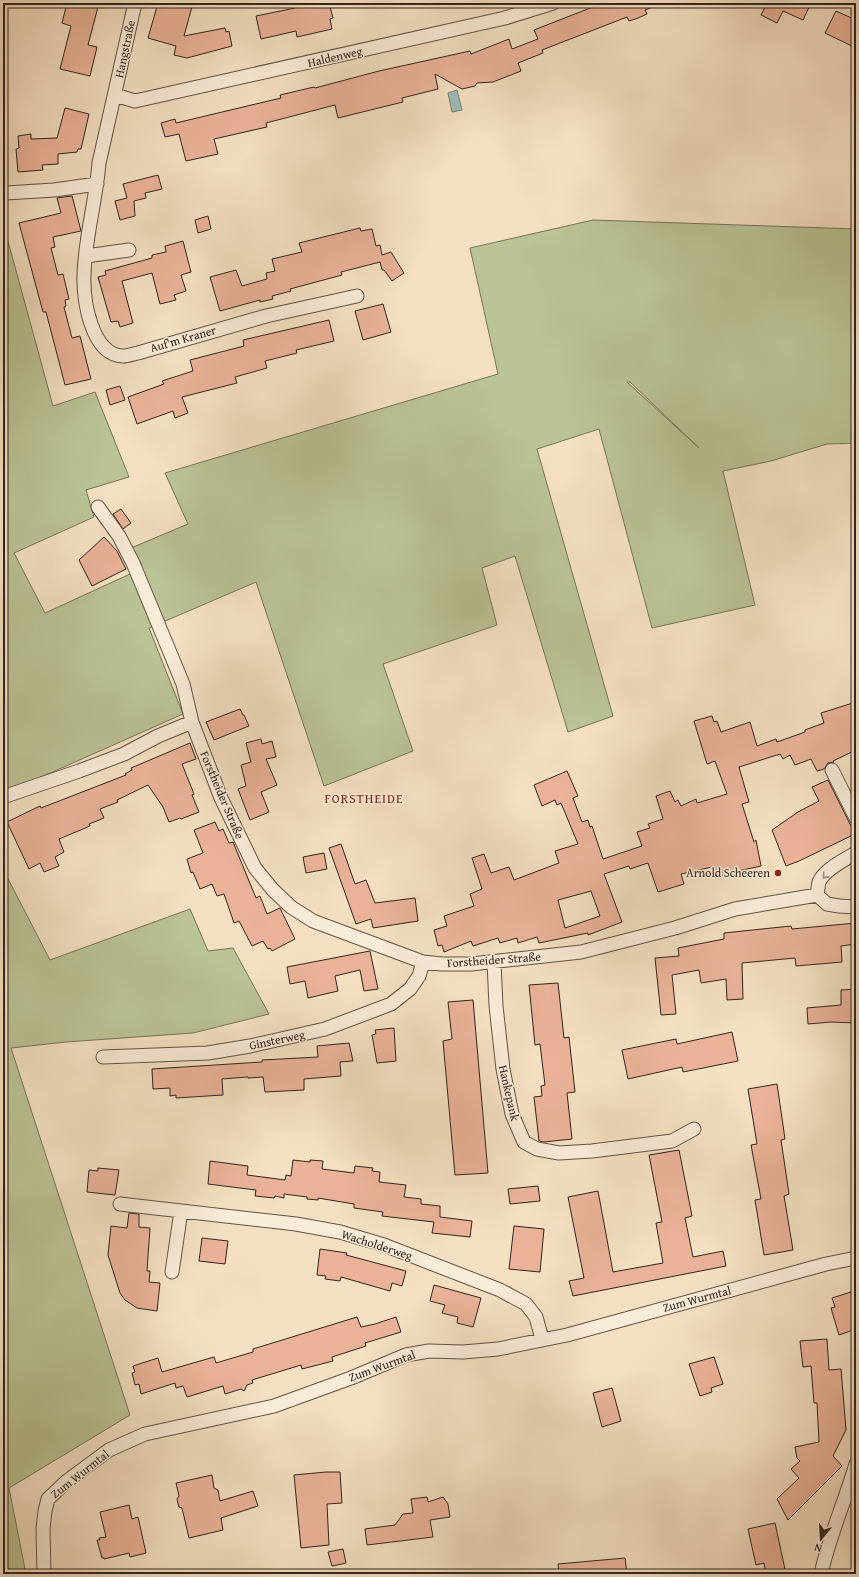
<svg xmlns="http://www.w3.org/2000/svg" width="859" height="1577" viewBox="0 0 859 1577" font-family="'Gentium Book Plus',serif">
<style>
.green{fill:#bac394;stroke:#767459;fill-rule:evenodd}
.water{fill:#9dbcb9;stroke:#727f7b}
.building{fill:#eab398;stroke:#31241e;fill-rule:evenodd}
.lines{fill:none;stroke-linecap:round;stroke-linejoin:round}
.street-casing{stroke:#625347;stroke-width:15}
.street{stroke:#f8ebd7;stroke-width:13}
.oneway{stroke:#9e9184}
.poi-dot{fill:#8f2418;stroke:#f8ebd7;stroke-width:1.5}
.labels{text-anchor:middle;stroke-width:3;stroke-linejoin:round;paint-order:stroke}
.street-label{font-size:12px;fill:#31241e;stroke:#f8ebd7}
.poi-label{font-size:12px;fill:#31241e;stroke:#f8ebd7;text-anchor:end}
.neighbourhood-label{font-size:13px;letter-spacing:1px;fill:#7a1f14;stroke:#f8ebd7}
</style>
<rect width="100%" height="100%" fill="#f4e0c1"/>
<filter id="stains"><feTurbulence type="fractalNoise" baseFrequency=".005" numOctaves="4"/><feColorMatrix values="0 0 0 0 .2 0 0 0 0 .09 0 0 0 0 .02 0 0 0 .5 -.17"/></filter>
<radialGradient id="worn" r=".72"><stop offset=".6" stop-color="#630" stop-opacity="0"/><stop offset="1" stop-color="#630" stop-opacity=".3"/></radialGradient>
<path class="green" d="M593,220L856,229V363L853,365L856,370V443L827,444L771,461L723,471L755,605L652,628L599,429L537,449L613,716L568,732L515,556L482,568L497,625L383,664L413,751L324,786L256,582L149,628L183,714L3,794V223L53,406L95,392L129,477L86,490L94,517L14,553L45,613L128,575L142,565L131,548L188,524L165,473L498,374L470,248ZM627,382H630L699,448Z
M3,869L50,960L190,909L208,951L233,948L269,1014L193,1033L66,1042L11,1048L130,1415L9,1488L26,1574H3Z"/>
<path class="water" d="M457,90L462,110L452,112L448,93Z"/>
<path class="building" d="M67,3H99L88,45L97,47L90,76L60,69L71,26L62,23Z
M158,3H193L184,36L225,28L226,32L229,31L232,46L187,58L174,55L176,46L148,38Z
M294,3H329L333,18L330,19L332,29L297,37L296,31L261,39L256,16L295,8Z
M603,3H660L661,4L645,10L647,14L638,18L629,21L627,17L542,50L543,53L518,63L521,71L493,82L477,83L475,86L462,89L435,74L438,89L402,98L403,102L338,118L335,105L266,123L267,127L214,139L218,154L186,161L179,134L165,137L161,123L175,119L176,123L281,98L280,95L314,87L315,88L379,71L470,51L471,54L509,39L512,49L538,39L534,30Z
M767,3H811L803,20L783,11L777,23L761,15Z
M836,11L856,20V37L852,46L825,33Z
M65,108L89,114L81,149H78L77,152L58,154V164L42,165L43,170L18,172L16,149L19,148L18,136L31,134V139L57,138Z
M158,175L162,189L145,193L146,198L134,201L135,216L120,220L115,201L127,198L123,184Z
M72,196L81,231L53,237L55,247L51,248L58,275L63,274L69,299L65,300L66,306L64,307L72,338L80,336L91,379L65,385L46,312H43L19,223L61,213L57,198Z
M208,216L211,229L198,233L195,220Z
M360,228L361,231L372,229L376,246L380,245L382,255L391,252L404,273L392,281L384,270H382L380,262L341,272L342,275L290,289L291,291L272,296L273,299L260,302V300L220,311L210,277L236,270L242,286L267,279L266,273L275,271L272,259L302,252L299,243Z
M183,241L191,272L181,275L186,291L174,295L176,300L160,304L152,273L122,281L133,323L120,327L118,321L111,322L98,277L106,275L105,271L152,258V255L166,252L165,246Z
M383,304L391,332L363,340L355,311Z
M329,320L334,341L296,350L297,353L265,361L267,368L235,377L237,383L182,397L188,413L175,418L173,411L137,424L128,397L164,384L162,381L193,371L190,360L244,346L243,340Z
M120,386L125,400L110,405L106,390Z
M121,509L131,523L123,529L113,514Z
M104,537L117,551L126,569L92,586L79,560Z
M856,702V750L833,761L834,762L828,763L824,769L817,771L811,759L795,765L790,755L783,759L780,754L739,767L749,802L742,804L754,842L756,840L761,866L729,873L716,878L712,867L681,874L684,884L658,892L648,863L630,869L629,866L604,874L622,922L588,935V933L539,943L537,937L518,943L517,938L500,943L498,938L473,946L471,941L444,952L442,945L438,946L434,930L447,926L444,916L474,906L470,894L482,889L472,858L484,854L491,873L509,867L514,880L559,863L555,851L578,844L561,803L557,805L555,800L542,806L534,785L567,771L578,796L573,798L582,822L588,820L590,827L592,826L603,859L642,846L637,832L650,828L648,824L663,819L656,796L670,791L675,802L678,800L681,806L696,799L697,803L727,794L715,761L707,764L694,721L712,716L714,722L717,721L721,732L750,722L757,746L776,739L777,742L805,732V730L824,723L821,713ZM591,891L600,916L565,928L558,900Z
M240,709L243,715H244L249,726L214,740L206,722Z
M261,739L262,744L272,741L276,757L266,759L277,785L261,792L269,812L250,820L238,789L246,786L241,765L251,762L246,743Z
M190,743L196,759L182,764L194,794L192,795L199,812L181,819L180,818L169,822L163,807L148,785L117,800L118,802L100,809L104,818L89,824L90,826L59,839L64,852L55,857L59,866L44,872L40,863L29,869L7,822L40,806L41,808L126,775L125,774L132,770L131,768Z
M828,780L855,834L799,861L786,866L772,830L798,812L819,801L812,787Z
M215,822L219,831L223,829L229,843L233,842L256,898L260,896L267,914L280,908L295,939L272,951L270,948L268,949L263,941L252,946L239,921L234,923L224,894L217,896L212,884L200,889L193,872L191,873L187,859L203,853L194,830Z
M341,844L355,884L366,880L375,903L415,898L418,921L373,928L371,919L356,924L329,848Z
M324,853L327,869L306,873L303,857Z
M856,923V944L841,946L842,962L796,966L795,958L742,963L743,999L727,1000L726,979L701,983L699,970L672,975L676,1014L661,1015L655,958L679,956L678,948L724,939V933L791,926L792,929Z
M370,951L378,989L364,991L360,970L335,976L338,991L308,998L305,981L290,984L287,967Z
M558,983L564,1038L569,1037L575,1092L567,1093L572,1139L544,1142L539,1141L534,1097L542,1096L541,1086L545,1085L540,1044L535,1045L529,985Z
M856,989V1023L831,1022L808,1024L807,1008L841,1005V990Z
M473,1000L488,1173L455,1175L443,1041L452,1039L448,1002Z
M394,1028L396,1061L377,1063L372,1035L376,1034L375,1030Z
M732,1032L738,1061L683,1072L682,1067L628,1079L622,1050L676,1039L677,1044Z
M349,1043L353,1061L340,1062L341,1076L304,1079V1090L265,1092L263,1077L248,1078V1077L222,1079L223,1095L176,1098V1095L170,1096V1088L153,1089L152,1069L262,1062V1060L318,1057L317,1046Z
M777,1084L785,1139L781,1140L789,1194L784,1196L793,1250L764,1255L755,1200L761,1199L751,1145L757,1144L748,1089Z
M679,1150L692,1216L685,1218L693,1257L723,1251L726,1266L573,1296L569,1281L584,1278L568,1197L598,1191L613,1272L663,1263L656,1223L662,1222L649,1155Z
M293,1160L310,1162V1160L323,1161L322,1169L354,1173L355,1166L373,1168L372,1171L380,1172L379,1182L406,1185L404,1197L421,1199V1204L440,1206V1217L472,1221L470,1237L432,1233L434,1222L382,1216L383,1212L354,1208V1204L318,1198V1200L307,1199V1197L284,1194V1198L275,1196L274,1198L255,1196L256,1190L208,1184L210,1161L248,1166L247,1175L285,1180L286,1175L291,1176Z
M98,1168L119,1170L115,1195L87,1192L89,1170L98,1171Z
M538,1186L540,1201L510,1204L508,1189Z
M129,1213L139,1214V1227L150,1228L147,1271H150L149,1282L160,1283L157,1311L137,1308L125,1300L120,1293L108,1255L111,1226L127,1228Z
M514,1226L544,1229L540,1272L509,1269Z
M202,1238L228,1241L225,1264L199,1261Z
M320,1249L347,1253L346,1255L406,1271L402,1286L392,1283L390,1291L341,1277L340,1281L325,1279L326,1276L317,1275Z
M434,1285L481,1298L473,1327L457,1323L458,1317L442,1313L445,1305L430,1301Z
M851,1292L856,1307V1329L839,1335L831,1308L835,1307L832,1298Z
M357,1317L361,1327L375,1324L396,1317L401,1332L365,1343L366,1346L332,1357L333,1361L302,1369L301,1365L252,1380L253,1383L247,1385L244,1391L241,1389L225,1394L223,1386L187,1397L183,1386L176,1388L175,1383L141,1394L139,1384L135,1385L132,1373L135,1372L133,1366L158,1358L162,1372L214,1357L216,1363L253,1352V1349Z
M827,1339L829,1370L841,1369L846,1430L833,1456L842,1466L788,1520L777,1499L799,1478L791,1469L800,1461L797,1458L795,1447L819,1442L817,1403H814L811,1366L803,1367L800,1341Z
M714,1357L723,1384L711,1388L712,1392L700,1396L689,1364Z
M612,1388L621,1421L602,1427L593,1393Z
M326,1472H340L342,1503L327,1504L329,1545L301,1548L294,1475Z
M212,1475L214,1488L218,1490L220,1501L253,1491L258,1506L221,1518L223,1530L189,1538L182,1508L179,1507L177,1499L179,1496L176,1483Z
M427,1497L428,1502L443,1497L448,1504L450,1517L430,1520L433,1537L367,1545L365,1529L395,1525L403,1514L413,1513L411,1499Z
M129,1505L132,1519L138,1517L146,1553L130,1557L129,1553L104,1559V1558H102L97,1540H100L99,1538L106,1537L100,1512Z
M775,1523L786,1574H766L764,1563L756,1565L748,1529Z
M343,1549L346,1563L332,1566L328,1552Z
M625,1558L627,1574H559L558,1564Z"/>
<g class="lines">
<g class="street-casing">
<path id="street" d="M135,3L99,163C96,201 85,237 84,275C83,299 91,355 123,356C127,356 133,354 138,353L266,316L357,296
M115,95L135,101L505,18L553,3
M6,193L54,190L97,184
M86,256L129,250
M98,507L119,536L133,563L183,684L192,722L221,798L255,868L273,890L291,907L313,921L423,962L442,964H471L581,952L675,928L735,909L817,895
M832,770L856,818
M3,797L79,771L124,754L158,736L192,722
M856,853C845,859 824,870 819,882C818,886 818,891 817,895L827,904L839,906L856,907
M494,962L496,1006L503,1069L512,1114L524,1142L537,1149L559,1153L592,1151L672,1141L694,1129
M103,1057L208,1053L250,1046L325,1029L391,1004L410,989L419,976L423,962
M120,1204L296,1224L340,1232L384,1245L500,1290L526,1304L536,1317L542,1339
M172,1272L181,1211
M44,1574L43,1529L45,1511L48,1499L67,1481L109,1450L145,1434L274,1406L351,1378L406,1355L429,1351L463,1352L498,1349L567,1335L826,1264L856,1258
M821,1574C829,1537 845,1501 856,1464"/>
</g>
<use href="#street" class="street"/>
</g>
<defs><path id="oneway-chevron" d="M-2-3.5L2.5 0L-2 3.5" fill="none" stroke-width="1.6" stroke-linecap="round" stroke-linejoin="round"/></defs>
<use class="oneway" href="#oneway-chevron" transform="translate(825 876) rotate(132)"/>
<circle class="poi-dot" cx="778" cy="873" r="4"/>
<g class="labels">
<g class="street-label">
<text transform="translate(125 49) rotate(-78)" y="4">Hangstraße</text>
<text transform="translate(335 57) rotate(-13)" y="4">Haldenweg</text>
<text transform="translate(183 339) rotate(-16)" y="4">Auf'm Kraner</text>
<text transform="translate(222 795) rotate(67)" y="4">Forstheider Straße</text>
<text transform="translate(494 960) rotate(-4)" y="4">Forstheider Straße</text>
<text transform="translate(277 1040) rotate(-12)" y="4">Ginsterweg</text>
<text transform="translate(509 1093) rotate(77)" y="4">Hankepank</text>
<text transform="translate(377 1245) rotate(18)" y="4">Wacholderweg</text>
<text transform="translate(697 1299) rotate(-15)" y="4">Zum Wurmtal</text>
<text transform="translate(382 1366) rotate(-20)" y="4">Zum Wurmtal</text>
<text transform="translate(80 1474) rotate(-38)" y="4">Zum Wurmtal</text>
</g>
<g class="poi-label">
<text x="770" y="877">Arnold Scheeren</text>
</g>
<g class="neighbourhood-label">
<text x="364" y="803">FORSTHEIDE</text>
</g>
</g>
<rect width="859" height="1577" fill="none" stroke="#f4e0c1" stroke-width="16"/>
<rect x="4" y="4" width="851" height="1569" fill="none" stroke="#31241e" stroke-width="2"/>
<rect x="8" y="8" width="843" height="1561" fill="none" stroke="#31241e"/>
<g transform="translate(821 1539) rotate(198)" stroke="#f8ebd7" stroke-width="3" paint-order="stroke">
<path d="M0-3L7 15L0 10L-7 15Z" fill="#31241e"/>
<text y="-6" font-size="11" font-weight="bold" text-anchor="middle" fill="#31241e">N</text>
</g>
<rect width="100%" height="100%" filter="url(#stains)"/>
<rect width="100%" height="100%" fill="url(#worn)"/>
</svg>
